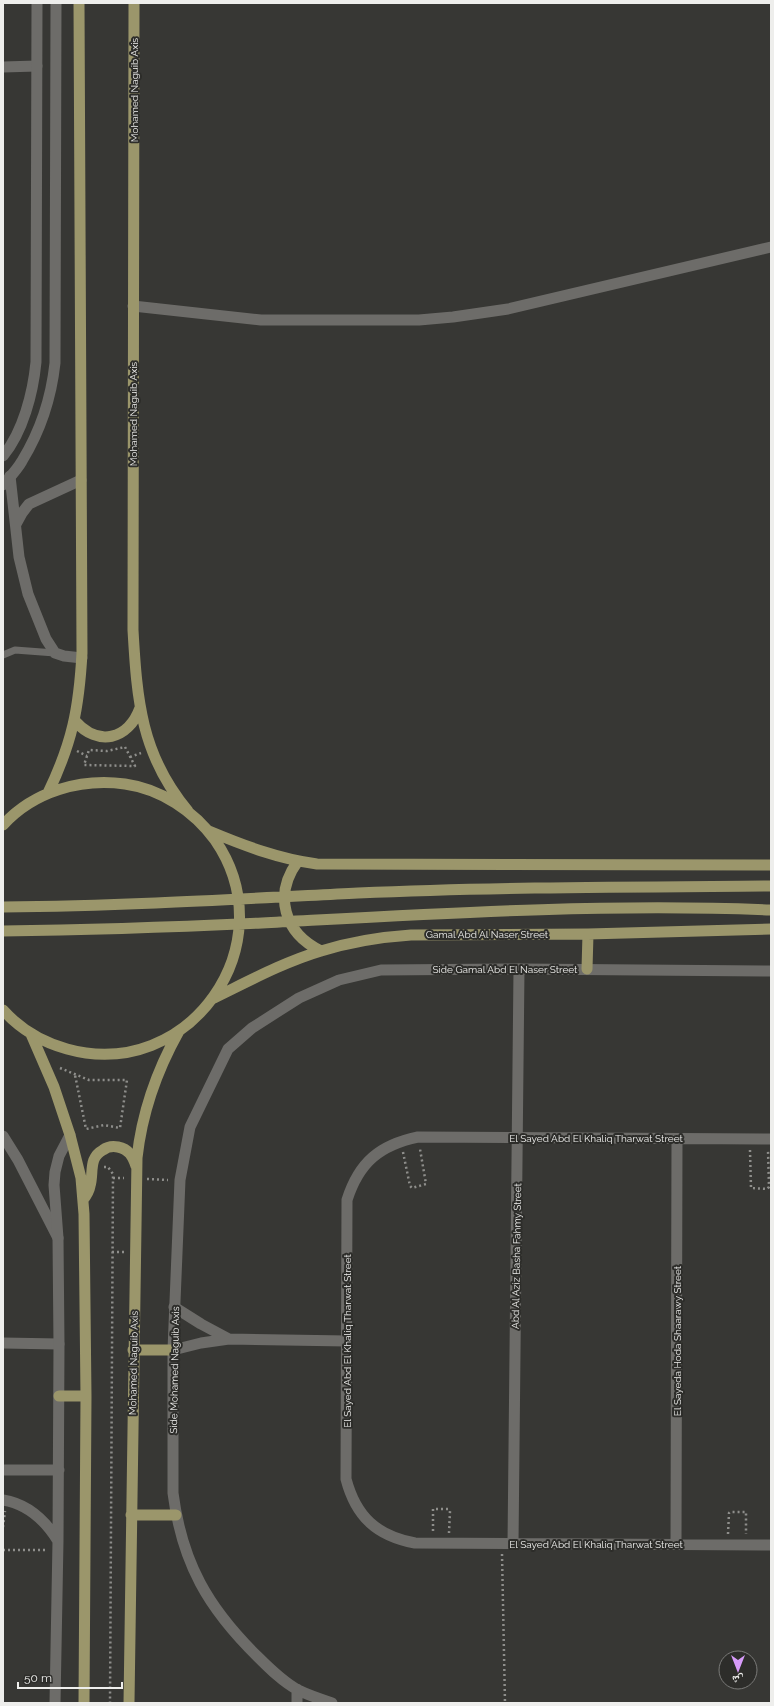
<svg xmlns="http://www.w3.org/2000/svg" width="774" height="1706" viewBox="0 0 774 1706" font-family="Raleway,'Noto Naskh Arabic',sans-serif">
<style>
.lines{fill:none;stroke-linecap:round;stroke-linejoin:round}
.path{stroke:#8e8e8b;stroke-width:2.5;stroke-dasharray:2 3;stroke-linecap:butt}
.service{stroke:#6d6c69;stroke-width:7}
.minor{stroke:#6d6c69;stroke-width:11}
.tertiary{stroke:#6d6c69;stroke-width:11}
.primary{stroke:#9b966b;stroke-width:11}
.labels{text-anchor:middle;stroke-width:4;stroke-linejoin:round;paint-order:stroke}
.street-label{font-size:10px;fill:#eeeeec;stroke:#2d2d2a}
</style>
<rect width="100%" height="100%" fill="#373734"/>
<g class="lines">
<path class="path" d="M125,747L135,766L84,765L89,750L107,751Z
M77,751L87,756
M130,757L141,753
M60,1068L89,1080H127L120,1128L104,1125L86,1129L75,1075
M750,1150L751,1188L767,1189L769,1187L768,1150
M403,1152L410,1186L412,1188L426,1184L420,1149
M104,1167H108L113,1174L110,1703
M113,1178H124
M147,1179L168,1180
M112,1252H125
M3,1527L5,1511
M433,1531V1509H448L450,1511L449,1533
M728,1534L729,1513L730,1512H746V1534
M3,1550H46
M502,1554L505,1703"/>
<path class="service" d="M3,655L15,650L55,653"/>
<path class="minor" d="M3,67L37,66
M133,306L261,320H419L453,317L508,309L771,247
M10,476L19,557L28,594L46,639L55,653L64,656L82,658
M16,524L22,513L29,504L81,480
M3,1136L18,1160L58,1238
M771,1139L418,1137C380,1145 359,1162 347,1200L346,1479C356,1517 377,1536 415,1543L771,1545
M174,1307L201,1324L229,1339
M3,1343L59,1344
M173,1350L201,1343L229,1339L347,1341
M513,1544L519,969
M676,1544L677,1139"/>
<path class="tertiary" d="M3,456C23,432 33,393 36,362L37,3
M3,485C9,478 17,470 22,461C41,430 51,400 55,363L56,3
M3,1470H59
M3,1500C28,1504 45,1520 58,1541
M297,1689V1703
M55,1703L58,1541L59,1344L58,1238L54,1185L55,1172L59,1156L70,1135
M332,1703C320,1699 308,1695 298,1690C283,1682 269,1668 258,1657C208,1608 182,1563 173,1493V1350L180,1180L190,1127L228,1049L252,1028L299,998L339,980L381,970L519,969L771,971"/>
<path class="primary" d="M134,3L133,630C137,700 141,755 188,811
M75,721C98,747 128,740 140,708
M48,793C72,743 79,709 82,653L79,3
M3,825C34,791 81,778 125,784C161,789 194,811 215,840C287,944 189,1083 67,1049C42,1042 20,1029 3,1010
M209,831C245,846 279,859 317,864L771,865
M298,861C273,895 284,933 321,951
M3,907C122,906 240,899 358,893C495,887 633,887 771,886
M3,931C89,930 175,927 262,923C431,914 601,903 771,910
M587,969L588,934
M214,998C249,981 284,962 321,951C350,942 381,937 411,935L588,934L771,929
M31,1034L54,1087L70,1135L81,1178L84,1214L86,1396L84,1703
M83,1200C86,1196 89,1192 90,1186C94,1173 88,1158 103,1150C107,1147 113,1146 118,1147C129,1149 133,1157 136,1166
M133,1350H173
M59,1396H86
M131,1515H176
M129,1703L137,1158C142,1112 156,1072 179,1031"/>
</g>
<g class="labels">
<g class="street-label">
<text transform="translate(134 90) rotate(-90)" y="4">Mohamed Naguib Axis</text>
<text transform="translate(133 414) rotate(-90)" y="4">Mohamed Naguib Axis</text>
<text x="487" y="938">Gamal Abd Al Naser Street</text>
<text x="505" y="973">Side Gamal Abd El Naser Street</text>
<text x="596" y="1142">El Sayed Abd El Khaliq Tharwat Street</text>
<text transform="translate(516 1256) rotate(-89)" y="4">Abd Al Aziz Basha Fahmy Street</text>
<text transform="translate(347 1341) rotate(-90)" y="4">El Sayed Abd El Khaliq Tharwat Street</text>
<text transform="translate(677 1341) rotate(-90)" y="4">El Sayeda Hoda Shaarawy Street</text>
<text transform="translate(133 1363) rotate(-89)" y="4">Mohamed Naguib Axis</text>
<text transform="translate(174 1370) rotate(-89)" y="4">Side Mohamed Naguib Axis</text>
<text x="596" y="1548">El Sayed Abd El Khaliq Tharwat Street</text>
</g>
</g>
<rect width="774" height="1706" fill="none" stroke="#eeeeec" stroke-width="8"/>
<g transform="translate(738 1670) rotate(180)"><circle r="19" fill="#2d2d2a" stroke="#7a7a78"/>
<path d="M0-3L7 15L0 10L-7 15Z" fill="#d79bf9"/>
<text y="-6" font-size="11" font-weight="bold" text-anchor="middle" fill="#eeeeec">ش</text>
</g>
<path d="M18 1682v6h104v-6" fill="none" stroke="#eeeeec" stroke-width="2"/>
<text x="24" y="1682" font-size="12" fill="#eeeeec" stroke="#2d2d2a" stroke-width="3" paint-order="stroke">50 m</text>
</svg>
